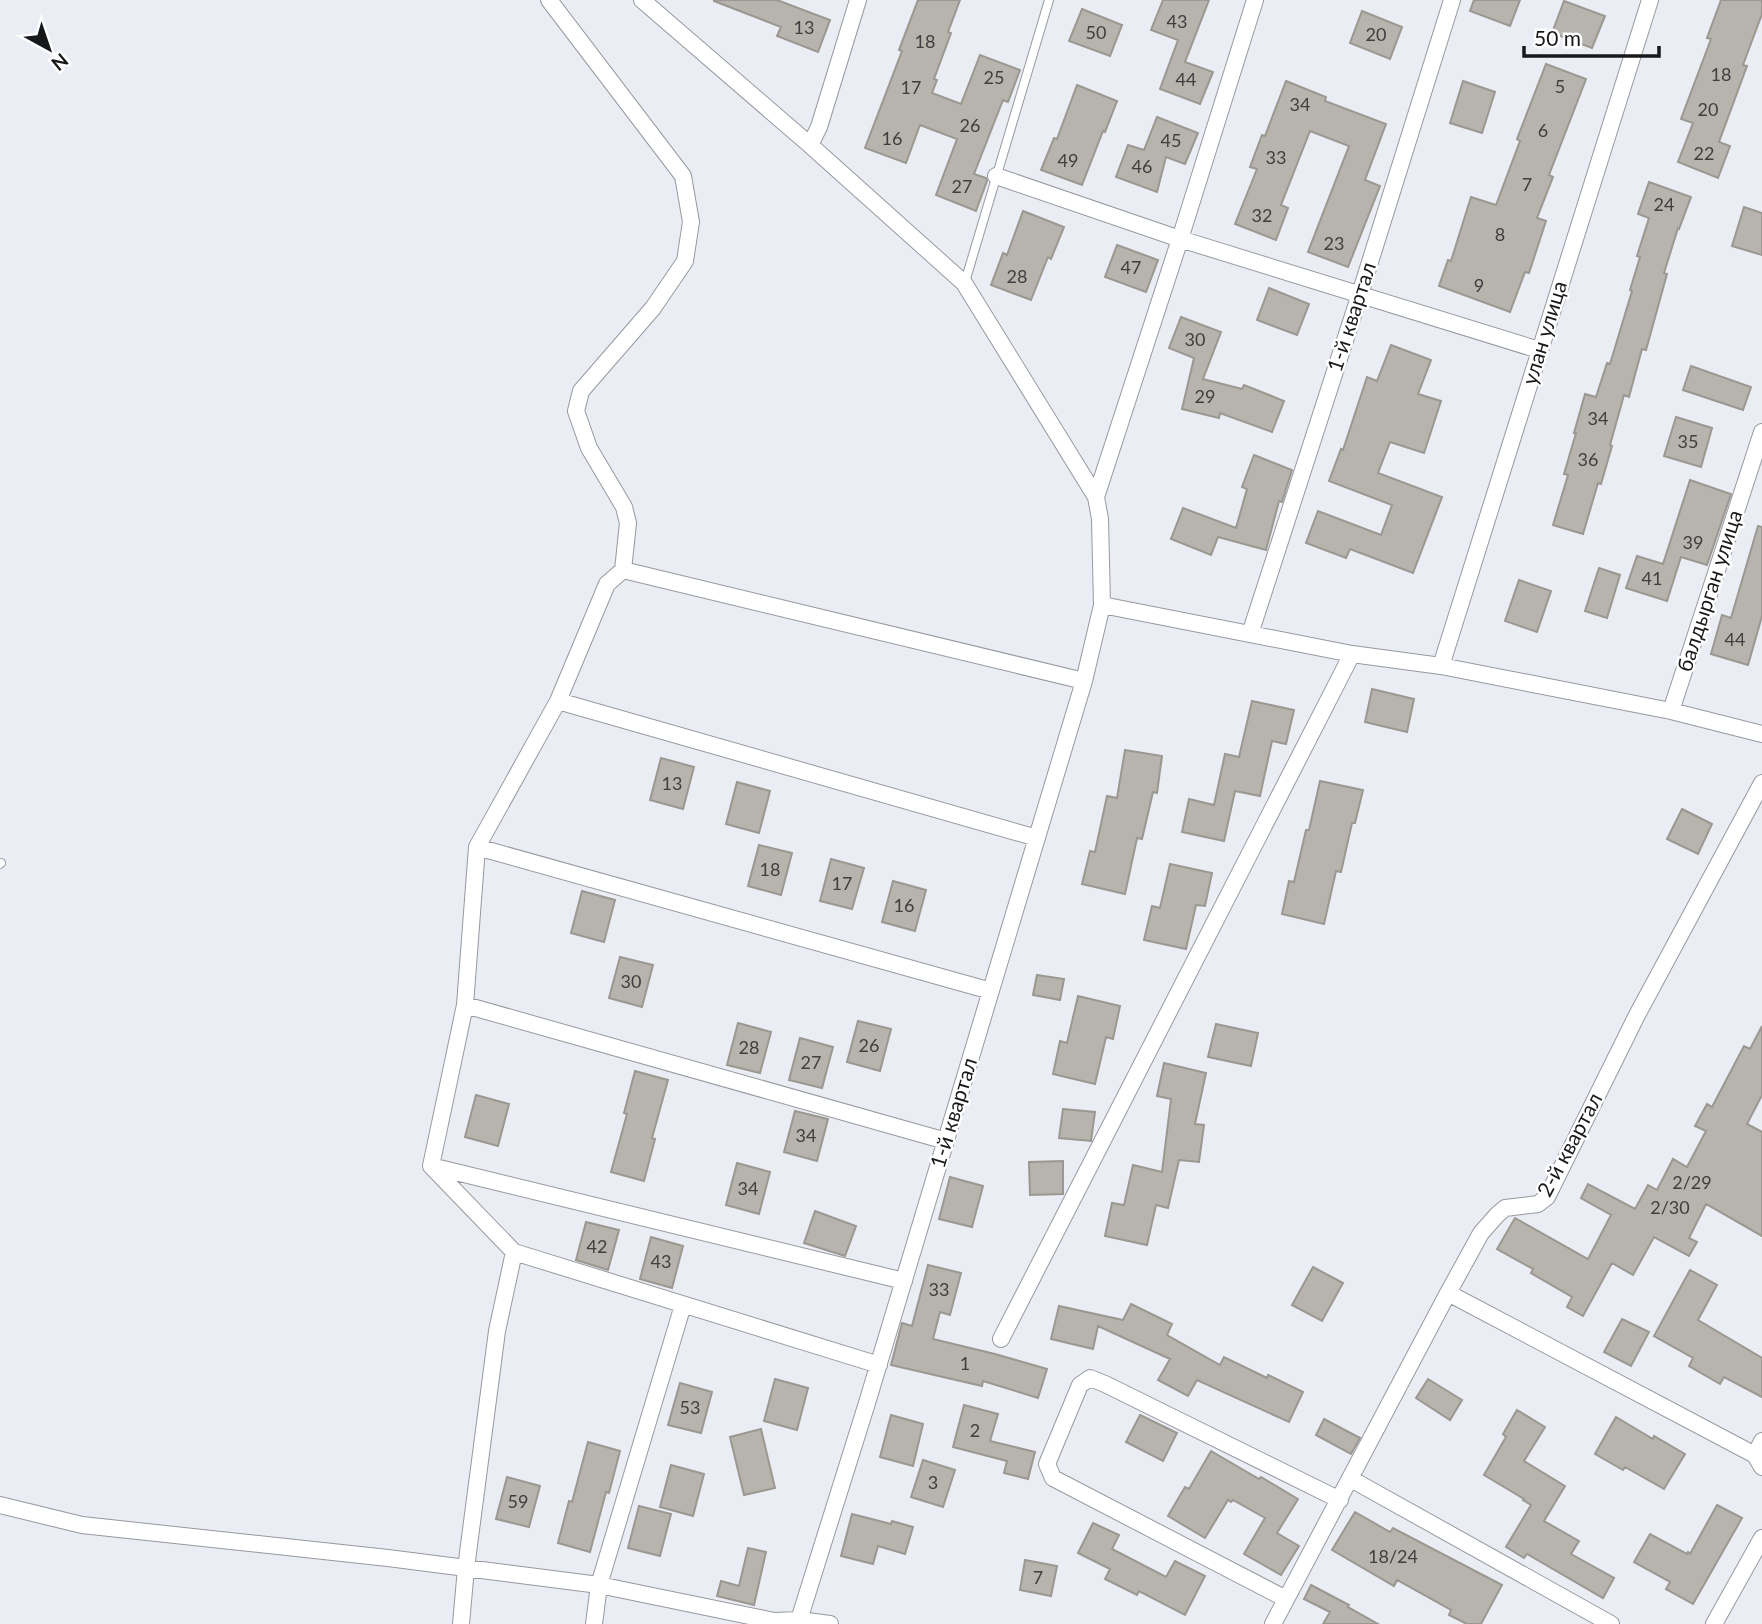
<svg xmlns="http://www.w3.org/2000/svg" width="1762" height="1624" viewBox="0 0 1762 1624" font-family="Lato,sans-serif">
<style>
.building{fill:#b7b3ad;stroke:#9b9791;stroke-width:2}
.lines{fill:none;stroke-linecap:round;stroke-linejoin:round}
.lane-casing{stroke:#96999f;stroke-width:10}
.street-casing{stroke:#96999f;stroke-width:18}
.lane{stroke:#fff;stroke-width:8}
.street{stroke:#fff;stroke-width:16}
.labels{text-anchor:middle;stroke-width:5;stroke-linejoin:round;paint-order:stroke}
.number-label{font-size:18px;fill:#3f3f3f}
.street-label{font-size:21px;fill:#17181a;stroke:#fff}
</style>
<rect width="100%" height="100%" fill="#eaedf4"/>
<path class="building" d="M714,0H777L830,20L818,52L777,36L781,27L714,1Z
M918,0H960L948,32L951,33L934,79L937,80L932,93L961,104L980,55L1020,70L1008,102L1003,100L974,174L986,178L987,181L976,211L936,195L957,139L920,125L906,163L865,148L902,51L899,50Z
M1163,0H1209L1185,62L1213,72L1200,104L1160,89L1178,40L1151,30Z
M1474,0H1520L1510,26L1470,11Z
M1721,0H1762V14L1743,65L1747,66L1719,142L1730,146L1718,178L1678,162L1693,123L1681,119L1711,39L1707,38Z
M1564,1L1605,16L1592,48L1552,33Z
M1082,9L1122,25L1110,56L1069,41Z
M1362,11L1402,27L1390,59L1350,43Z
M1546,64L1586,79L1549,175L1553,177L1537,218L1546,221L1529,273L1525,272L1510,312L1439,286L1448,260L1451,261L1471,197L1496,205L1520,141L1517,139Z
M1286,81L1326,97L1325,101L1386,124L1365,180L1380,186L1348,267L1308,252L1349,146L1310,131L1281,205L1288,208L1276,240L1235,224L1257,169L1250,167L1262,135L1265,136Z
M1463,81L1495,92L1482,133L1450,123Z
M1077,85L1117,101L1105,132L1103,131L1082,185L1041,170L1054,138L1057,139Z
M1157,117L1198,133L1185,164L1166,157L1157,192L1116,177L1128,145L1144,150Z
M1649,182L1691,197L1679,229L1678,228L1664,273L1667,274L1646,350L1642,349L1629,397L1624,395L1610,445L1612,446L1601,484L1598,483L1583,534L1553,525L1568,475L1564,474L1576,433H1574L1585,394L1596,397L1607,363L1610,364L1632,291L1630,290L1640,257L1637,256L1649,218L1638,214Z
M1744,207L1762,213V255L1732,246Z
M1023,211L1064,227L1051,259L1048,257L1031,300L991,285L1003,253L1007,255Z
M1117,245L1158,260L1146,292L1105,277Z
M1269,288L1309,304L1297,335L1257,320Z
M1181,317L1221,332L1203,379L1242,389L1244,385L1284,401L1272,432L1220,413L1219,418L1182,409L1194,358L1169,348Z
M1391,345L1431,360L1418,394L1441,401L1424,453L1390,442L1378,473L1442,497L1413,573L1350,549L1346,558L1306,543L1318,511L1381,535L1392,505L1329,481L1341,449L1343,450L1367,377L1377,381Z
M1691,366L1751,387L1743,410L1683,390Z
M1676,417L1712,428L1701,467L1664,456Z
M1254,455L1292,470L1282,502L1279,501L1266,550L1218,537L1211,555L1171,539L1183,508L1236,528L1247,489L1242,487Z
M1690,480L1731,494L1707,565L1681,557L1667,601L1626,588L1637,556L1663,564Z
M1758,526L1762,527V616L1748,665L1711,654L1722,615L1731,618Z
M1599,568L1620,575L1607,618L1585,611Z
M1519,580L1551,591L1537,632L1505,621Z
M1372,689L1414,699L1407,732L1365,722Z
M1252,701L1294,710L1286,744L1272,741L1260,796L1235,791L1224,841L1182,832L1189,799L1214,805L1225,754L1239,757Z
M1125,750L1162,756L1157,793L1153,792L1142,839L1137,838L1125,894L1082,884L1090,851L1095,852L1107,796L1117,798Z
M661,758L694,767L683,809L650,800Z
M1320,781L1363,790L1355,823H1352L1341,872L1336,871L1324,924L1282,914L1289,881L1294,882L1306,830H1309Z
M737,782L770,791L759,833L726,824Z
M1682,809L1712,824L1698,854L1667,839Z
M759,845L792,853L781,895L748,886Z
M831,859L864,868L852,909L820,901Z
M1170,864L1212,873L1205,906L1196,905L1186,949L1144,940L1152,906L1160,908Z
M893,881L926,890L915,931L882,922Z
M582,891L615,900L604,942L571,933Z
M620,957L653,965L642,1007L609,998Z
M1037,975L1064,979L1060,1000L1033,995Z
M1078,996L1120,1006L1113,1039L1106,1037L1095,1084L1053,1074L1060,1041L1067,1043Z
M858,1021L891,1029L880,1071L847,1062Z
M738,1023L771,1032L760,1073L727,1065Z
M1216,1024L1258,1033L1251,1066L1208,1057Z
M1762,1026V1095L1747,1124L1762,1132V1236L1706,1204L1689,1238L1697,1242L1689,1256L1654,1237L1633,1275L1612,1263L1583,1316L1567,1307L1572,1297L1531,1273L1533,1269L1497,1249L1515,1218L1588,1259L1611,1215L1581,1198L1588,1184L1635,1209L1648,1185L1657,1190L1673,1159L1687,1167L1706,1131L1695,1126L1707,1104L1712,1107L1744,1046L1750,1049Z
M800,1038L833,1047L822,1088L789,1080Z
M1164,1063L1206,1073L1195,1124L1204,1125L1199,1162L1179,1160L1168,1208L1156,1205L1147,1245L1105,1236L1112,1203L1124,1205L1133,1165L1162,1172L1171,1099L1157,1096Z
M635,1071L668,1080L652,1138L655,1139L644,1181L611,1172L627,1114L624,1113Z
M476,1095L509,1104L498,1146L465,1137Z
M1063,1109L1095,1112L1091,1141L1059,1138Z
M795,1111L828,1119L817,1161L784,1152Z
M1063,1161V1194L1030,1195L1029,1162Z
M737,1163L770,1172L759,1214L726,1205Z
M950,1177L983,1186L972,1227L939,1219Z
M815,1211L856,1226L845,1256L804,1243Z
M586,1222L619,1230L608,1270L576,1260Z
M651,1237L683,1246L672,1288L640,1279Z
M928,1265L961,1273L950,1315L940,1312L933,1339L995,1354L1047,1369L1038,1398L983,1381L982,1386L891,1365L902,1323L912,1326Z
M1313,1267L1343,1283L1322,1321L1292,1305Z
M1690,1270L1717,1285L1698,1320L1762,1358V1397L1724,1377L1720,1384L1689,1366L1693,1358L1654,1336Z
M1131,1304L1172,1324L1167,1335L1220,1365L1224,1357L1267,1378L1268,1375L1303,1392L1289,1422L1197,1380L1188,1396L1158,1380L1170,1359L1098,1326L1093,1349L1051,1339L1059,1306L1123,1320Z
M1622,1319L1649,1332L1631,1366L1604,1352Z
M775,1379L808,1388L797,1430L764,1421Z
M1428,1379L1462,1400L1450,1420L1416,1398Z
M680,1383L712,1392L701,1433L668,1425Z
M964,1405L998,1414L990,1441L1035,1452L1028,1479L1004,1473L1007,1461L953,1447Z
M1517,1410L1545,1427L1524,1461L1565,1486L1544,1521L1579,1541L1571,1554L1614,1578L1603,1598L1527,1554L1524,1558L1506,1547L1531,1505L1523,1500L1524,1499L1484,1475L1506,1437L1503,1434Z
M891,1415L923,1424L913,1466L880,1457Z
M1140,1415L1177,1433L1163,1461L1126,1442Z
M1616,1417L1653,1439L1654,1436L1685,1454L1664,1489L1625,1467L1623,1470L1595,1454Z
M1324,1419L1360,1438L1351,1454L1316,1435Z
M761,1429L775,1488L744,1495L730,1437Z
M588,1442L620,1451L609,1493L606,1492L590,1552L558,1543L569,1501L572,1502Z
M1211,1451L1259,1479L1261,1477L1298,1499L1277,1533L1299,1546L1281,1575L1244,1554L1265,1518L1233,1500L1231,1502L1228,1500L1205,1538L1168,1516L1185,1487L1189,1489Z
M923,1460L955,1470L943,1507L911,1497Z
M671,1465L704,1474L693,1516L660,1507Z
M507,1477L540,1486L529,1527L496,1519Z
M1717,1505L1742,1518L1693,1604L1666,1589L1670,1582L1634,1562L1650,1534L1687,1554L1688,1552L1690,1554Z
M639,1506L671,1514L660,1556L628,1548Z
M1355,1512L1390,1532L1393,1528L1502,1585L1481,1624H1467L1449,1615L1451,1610L1397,1580L1394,1586L1332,1550Z
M852,1514L891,1524L892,1521L913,1527L905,1554L878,1546L873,1564L841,1556Z
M1093,1523L1119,1535L1112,1549L1166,1577L1175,1561L1205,1576L1185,1615L1139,1591L1137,1595L1105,1579L1110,1569L1078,1553Z
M748,1548L766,1552L754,1605L717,1596L721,1581L739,1586Z
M1025,1560L1057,1566L1051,1596L1020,1590Z
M1311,1585L1349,1605L1348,1607L1378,1624H1323L1330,1612L1304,1599Z"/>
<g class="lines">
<g class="lane-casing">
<path id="lane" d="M965,282L1049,0
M0,864L1,863"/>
</g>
<g class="street-casing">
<path id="street" d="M549,0L683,176L691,222L685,261L653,308L581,391L576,411L589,448L624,507L628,523L623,570
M642,0L810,145
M996,176L1180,239L1539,350
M1096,497L1180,239L1255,0
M1102,605L1352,654L1441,666L1671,711L1762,734
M1250,634L1360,294L1452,0
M1441,666L1650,0
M558,701L1037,838
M1671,711L1762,432
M477,847L991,991
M465,1005L946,1141
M431,1166L904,1281
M514,1252L879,1365
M1448,1293L1755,1455
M1001,1339L1352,654
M1762,1441L1755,1455L1762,1467
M1351,1479L1611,1624
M0,1505L82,1525L388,1558L599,1585L774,1621L799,1620L830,1624
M1286,1599L1053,1478L1047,1464L1080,1385L1090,1378L1105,1384L1340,1500
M799,1620L867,1403L1084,681L1102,605L1100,519L1096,497L964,283L810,145L819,127L858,0
M461,1624L466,1568L497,1331L514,1252L431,1166L465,1005L477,847L558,701L607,584L623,570L1084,681
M594,1624L599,1585L683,1305
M1273,1624L1448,1293L1481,1233L1497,1215L1505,1208L1538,1204L1547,1197L1637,1015L1762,783
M1714,1624L1762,1538"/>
</g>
<use href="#lane" class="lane"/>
<use href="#street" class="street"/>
</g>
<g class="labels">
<g class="number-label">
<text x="1177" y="28">43</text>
<text x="804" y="34">13</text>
<text x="1096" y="39">50</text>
<text x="1376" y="41">20</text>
<text x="925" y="48">18</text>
<text x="1721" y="81">18</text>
<text x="994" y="84">25</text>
<text x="1186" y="86">44</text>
<text x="1560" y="93">5</text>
<text x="911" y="94">17</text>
<text x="1300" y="111">34</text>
<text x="1708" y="116">20</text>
<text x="970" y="132">26</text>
<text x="1543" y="137">6</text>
<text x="892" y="145">16</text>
<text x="1171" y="147">45</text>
<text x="1704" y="160">22</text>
<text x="1276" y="164">33</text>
<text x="1068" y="167">49</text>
<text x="1142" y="173">46</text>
<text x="1527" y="191">7</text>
<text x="962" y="193">27</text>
<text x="1664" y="211">24</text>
<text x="1262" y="222">32</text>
<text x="1500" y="241">8</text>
<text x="1334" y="250">23</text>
<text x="1131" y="274">47</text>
<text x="1017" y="283">28</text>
<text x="1479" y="292">9</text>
<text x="1195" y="346">30</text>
<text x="1205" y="403">29</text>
<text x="1598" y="425">34</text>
<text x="1688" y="448">35</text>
<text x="1588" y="466">36</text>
<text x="1693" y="549">39</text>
<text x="1652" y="585">41</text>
<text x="1735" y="646">44</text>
<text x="672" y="790">13</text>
<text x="770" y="876">18</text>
<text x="842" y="890">17</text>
<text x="904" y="912">16</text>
<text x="631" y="988">30</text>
<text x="869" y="1052">26</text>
<text x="749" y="1054">28</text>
<text x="811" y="1069">27</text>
<text x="806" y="1142">34</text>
<text x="1692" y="1189">2/29</text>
<text x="748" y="1195">34</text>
<text x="1670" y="1214">2/30</text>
<text x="597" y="1253">42</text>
<text x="661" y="1268">43</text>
<text x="939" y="1296">33</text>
<text x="965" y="1370">1</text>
<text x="690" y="1414">53</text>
<text x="975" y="1437">2</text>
<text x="933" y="1489">3</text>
<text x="518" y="1508">59</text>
<text x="1393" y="1563">18/24</text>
<text x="1038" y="1584">7</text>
</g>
<g class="street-label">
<text transform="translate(1352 317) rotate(-72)" y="7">1-й квартал</text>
<text transform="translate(1545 333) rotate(-73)" y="7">улан улица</text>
<text transform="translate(1710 591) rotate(-72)" y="7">балдырган улица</text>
<text transform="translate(954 1113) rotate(-73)" y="7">1-й квартал</text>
<text transform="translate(1570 1145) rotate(-62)" y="7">2-й квартал</text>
</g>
</g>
<g transform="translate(49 49) rotate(140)" stroke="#ffffff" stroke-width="5" paint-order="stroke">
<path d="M0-5L12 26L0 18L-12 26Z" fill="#17181a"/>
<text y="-10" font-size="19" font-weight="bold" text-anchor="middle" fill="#17181a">N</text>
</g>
<path d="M1524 46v10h135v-10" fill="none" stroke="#17181a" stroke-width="3.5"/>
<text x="1534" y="46" font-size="21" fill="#17181a" stroke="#ffffff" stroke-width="5" paint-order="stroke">50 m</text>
</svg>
